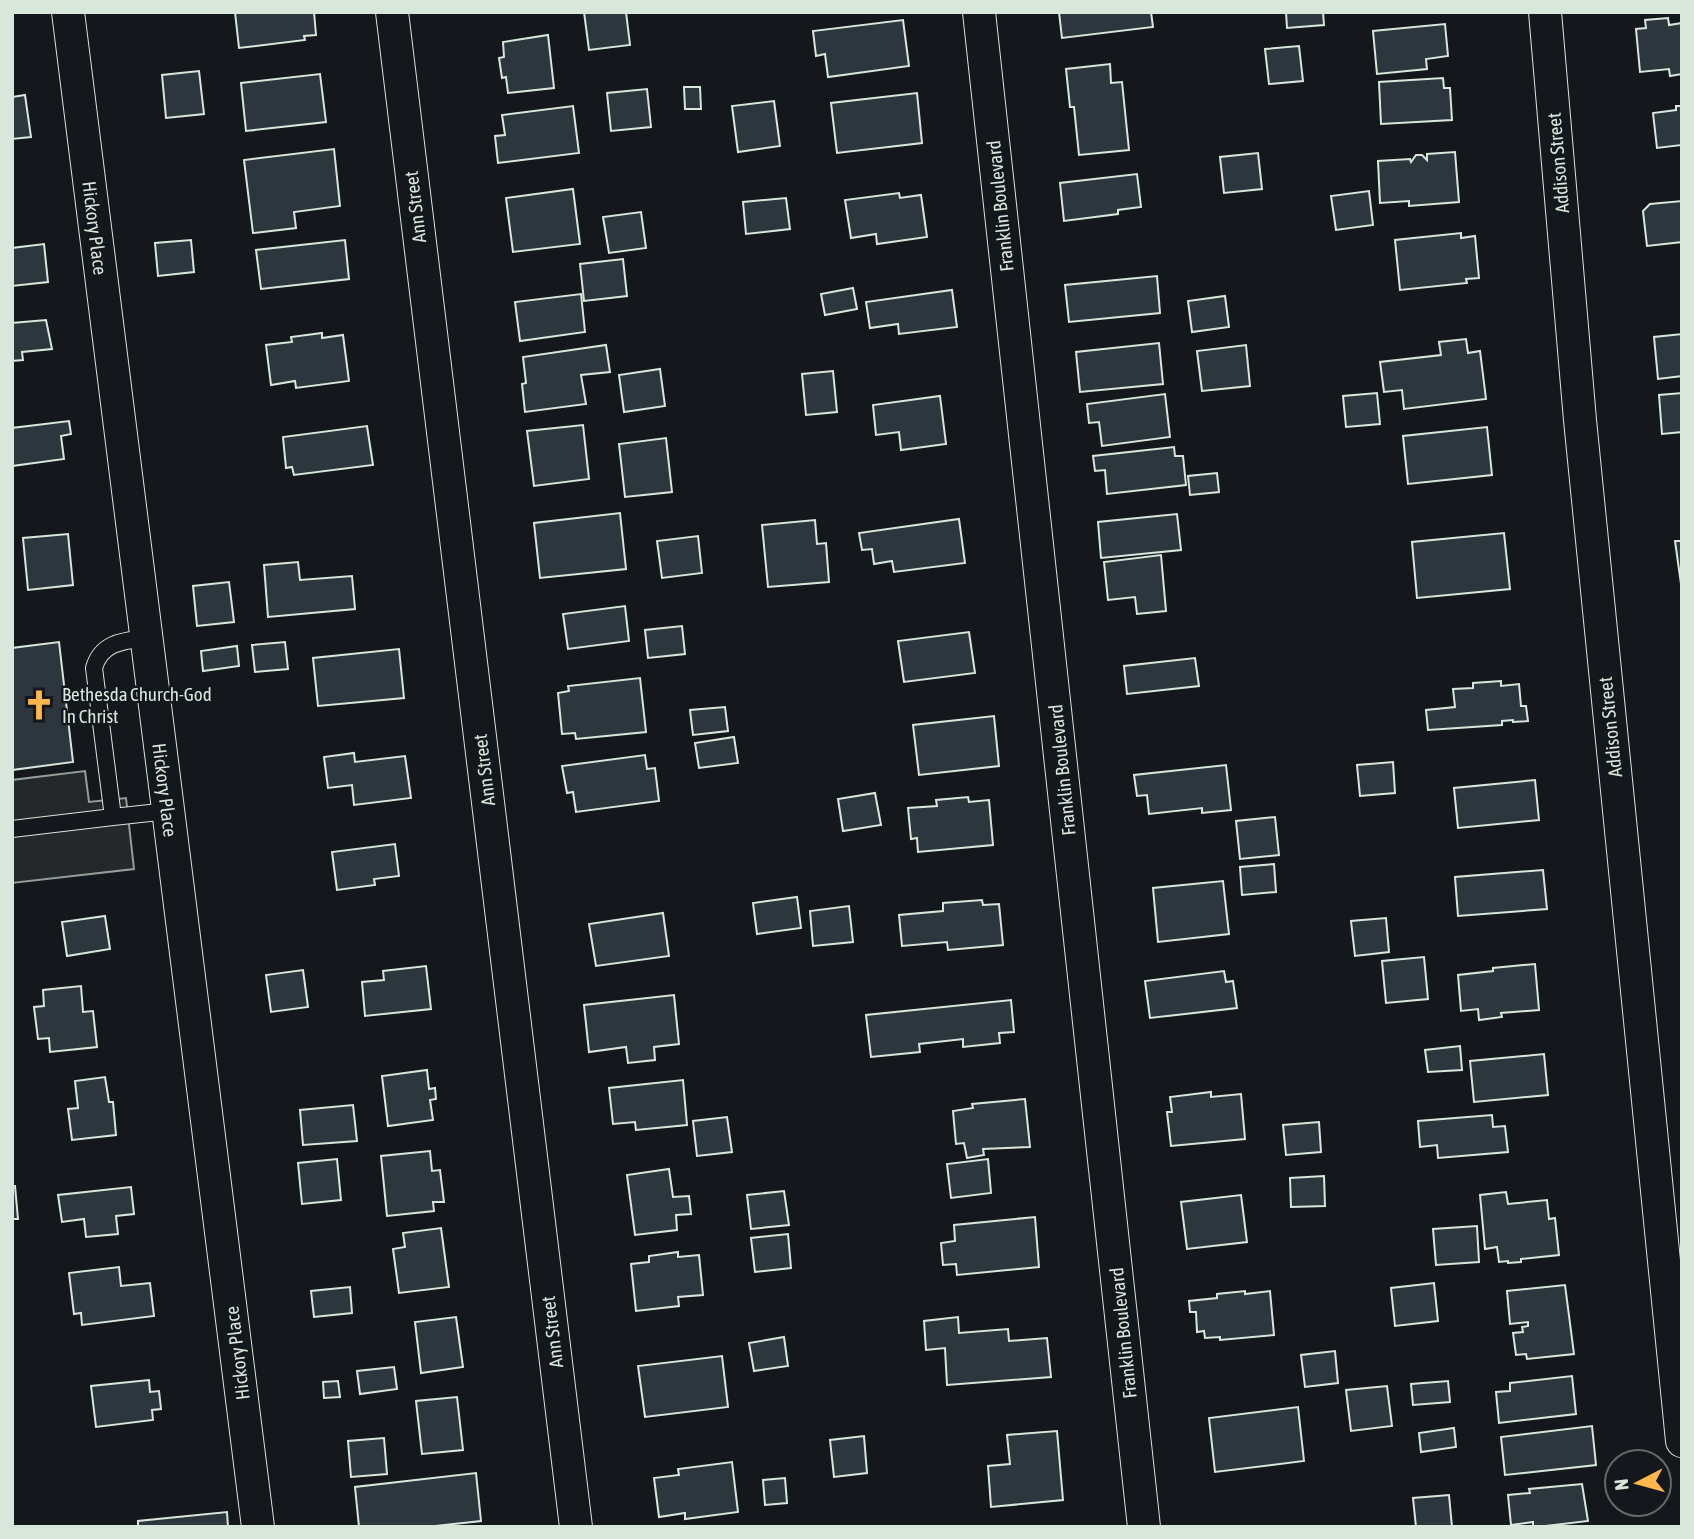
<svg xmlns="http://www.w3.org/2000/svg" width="1694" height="1539" viewBox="0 0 1694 1539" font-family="'Asap Condensed',sans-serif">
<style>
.parking{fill:#24282b;stroke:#939e99;stroke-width:2}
.building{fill:#2c363c;stroke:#d8e6dc;stroke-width:2}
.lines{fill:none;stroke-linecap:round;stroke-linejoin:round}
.lane-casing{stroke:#d8e6dc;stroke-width:18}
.street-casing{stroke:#d8e6dc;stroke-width:34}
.lane{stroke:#14181c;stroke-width:16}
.street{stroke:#14181c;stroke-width:32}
.labels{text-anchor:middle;stroke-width:5;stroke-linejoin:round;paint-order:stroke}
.street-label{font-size:19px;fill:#d8e6dc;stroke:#14181c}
.poi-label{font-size:19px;fill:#d8e6dc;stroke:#14181c;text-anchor:start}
</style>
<rect width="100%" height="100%" fill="#14181c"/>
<path class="parking" d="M85,771L89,802L126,798L134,869L12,883V780Z"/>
<path class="building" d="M235,12H314L316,35L304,36L305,40L239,48Z
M584,12H626L630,45L589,50Z
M1059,12H1151L1153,27L1062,38Z
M1286,12H1323L1324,25L1287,28Z
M1668,18L1669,25L1682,23V74L1670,76L1669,69L1640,72L1636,29L1646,28L1645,20Z
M903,20L909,66L828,77L825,54L816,56L813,31Z
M1445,24L1448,56L1426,59L1427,69L1377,74L1373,31Z
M548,35L554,88L508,93L506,77L502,78L499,58L504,57L503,42Z
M1299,46L1303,81L1269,84L1265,49Z
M1110,64L1111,83L1122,82L1129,150L1079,155L1074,107H1070L1066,69Z
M199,71L204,114L166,118L162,75Z
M320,74L326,122L246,131L241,83Z
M1443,78L1444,88H1450L1452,120L1381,124L1379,82Z
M684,87H700L701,109H685Z
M647,89L651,127L611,131L607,93Z
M917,93L922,143L837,153L831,103Z
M25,95L31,137L12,139V97Z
M774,101L780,146L738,152L732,106Z
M573,106L579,153L498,163L495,136L505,135L502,115Z
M1676,106H1682V153L1681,145L1657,148L1653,113L1676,110Z
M334,149L340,206L294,212L296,228L253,233L244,160Z
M1455,152L1459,202L1409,206V201L1380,203L1378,161L1410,159L1411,162L1416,155H1422L1427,160V154Z
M1258,153L1262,189L1224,193L1220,157Z
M1137,174L1141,207L1118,210V214L1064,221L1060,183Z
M573,189L580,244L513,252L506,198Z
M1369,191L1373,225L1336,230L1331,196Z
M899,193L900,198L921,195L927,237L877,244L876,234L851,238L845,200Z
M786,198L790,229L746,234L743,202Z
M1682,201V242L1647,246L1643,211L1650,204Z
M641,212L646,248L609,253L603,217Z
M1461,233V238L1475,236L1479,278L1466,279L1467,283L1400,290L1395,240Z
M191,240L194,272L158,276L155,243Z
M345,240L349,279L261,289L256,250Z
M44,244L48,282L12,286V248Z
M623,259L627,296L584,301L580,264Z
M1157,276L1160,313L1069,322L1065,285Z
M853,288L857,309L825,315L821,294Z
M952,290L957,327L899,334L898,324L870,328L866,302Z
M581,294L585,332L520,341L515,302Z
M1225,296L1229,327L1192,332L1188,301Z
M46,320L52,349L22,352L23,360L12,361V323Z
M322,333V338L343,335L349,381L296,388L295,381L271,385L266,345L292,342L291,337Z
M1682,334V376L1658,379L1654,337Z
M1466,339L1468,353L1480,351L1486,399L1404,409L1402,390L1384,392L1380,362L1441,355L1439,342Z
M1159,343L1163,384L1080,392L1076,352Z
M606,345L610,372L581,375L586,404L525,412L522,384L526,383L523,357Z
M1246,345L1250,386L1202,391L1197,351Z
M660,369L665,406L624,412L619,375Z
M833,371L837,412L806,415L802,374Z
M1377,393L1380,424L1346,427L1343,396Z
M1682,393V432L1662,434L1659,395Z
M1165,394L1170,437L1102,446L1099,422L1089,423L1087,404Z
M940,396L946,444L901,450L899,432L876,435L873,405Z
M69,421L71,434L61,436L64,459L12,466V428Z
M583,425L589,479L534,486L527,431Z
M367,426L373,465L294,475L292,467L286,468L283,437Z
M1487,427L1492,475L1408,484L1403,436Z
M666,438L672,492L625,497L619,444Z
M1174,447L1175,456H1183L1186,485L1107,494L1105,470L1095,471L1093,456Z
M1217,473L1219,492L1190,495L1188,476Z
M620,513L626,569L540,578L534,523Z
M1177,514L1181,550L1101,558L1098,522Z
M959,519L965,563L894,572L892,561L874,564L872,549L862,550L859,533Z
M815,520L817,544L826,543L829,582L768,587L762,525Z
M1504,533L1510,589L1417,598L1412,542Z
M68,534L73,585L28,590L23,538Z
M698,536L702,573L662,578L657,541Z
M1675,541H1682V591Z
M1161,555L1166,611L1137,614L1135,597L1108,600L1104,562Z
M298,562L300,580L352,576L355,609L268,617L264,565Z
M229,582L234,622L197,626L193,586Z
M625,606L629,641L568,649L563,614Z
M682,626L685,654L648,658L645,630Z
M969,632L975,673L904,682L898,641Z
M59,642L73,762L12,770V648Z
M285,642L288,669L255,672L252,645Z
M237,646L239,666L203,671L201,651Z
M399,649L404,698L318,706L313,658Z
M1195,658L1199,686L1127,694L1124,666Z
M640,678L646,732L576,739L575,733L562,734L558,693L569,691L568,686Z
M1501,681V686L1519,684L1521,706H1526L1528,721L1513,722V720L1502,721V725L1428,730L1426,710L1455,707L1453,689L1473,688V683Z
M725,707L728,731L693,735L690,710Z
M994,716L999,766L919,775L913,725Z
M734,737L738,763L699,768L695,743Z
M354,753L355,762L405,756L411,798L354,805L352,785L328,788L324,757Z
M645,755L647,769L655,768L659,801L576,812L573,792L567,793L562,766Z
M1393,762L1395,793L1360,796L1357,765Z
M1226,765L1231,810L1202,813V808L1149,814L1147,795L1137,796L1134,775Z
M1535,780L1539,820L1458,828L1454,788Z
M875,793L881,825L843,831L838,799Z
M968,797L969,802L989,800L993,845L918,852L917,838L911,839L908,808L937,806L936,800Z
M1275,817L1279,855L1240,859L1236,821Z
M395,844L399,876L374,879L375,885L337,890L332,852Z
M1274,864L1276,892L1242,895L1240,867Z
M1543,870L1547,909L1458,916L1455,877Z
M1223,881L1229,934L1158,942L1153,888Z
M797,897L801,928L757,934L753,903Z
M982,900L983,905L999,904L1003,945L948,950L947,942L902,946L899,915L943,911V903Z
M849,906L853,942L813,946L810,911Z
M663,913L669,956L596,966L589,924Z
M105,916L110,949L67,956L62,922Z
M1386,918L1389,952L1355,956L1351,921Z
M1424,957L1428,999L1386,1003L1382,961Z
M1535,964L1539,1010L1501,1013L1502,1017L1479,1020L1478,1009L1461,1011L1458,975L1493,971V968Z
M426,966L431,1009L365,1016L362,982L384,980L383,971Z
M303,970L308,1007L271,1012L266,975Z
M1224,971L1226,982L1233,981L1237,1008L1150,1018L1145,981Z
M81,986L83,1012L93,1011L97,1047L50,1052L49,1038L38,1039L34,1007L44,1006L43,990Z
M674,995L679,1044L654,1047L655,1060L628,1063L626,1047L589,1052L584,1005Z
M1011,1000L1014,1032L999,1033L1000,1043L963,1047V1039L919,1044L920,1052L871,1057L866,1015Z
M1460,1046L1462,1070L1428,1072L1425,1050Z
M1544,1054L1548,1095L1474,1102L1470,1061Z
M427,1070L429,1089L435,1088L436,1099L430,1100L433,1120L388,1126L382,1076Z
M105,1077L109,1102H113L116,1135L72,1140L68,1109L78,1108L75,1081Z
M683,1080L687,1125L636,1130L635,1122L613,1124L609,1088Z
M1211,1092V1097L1241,1094L1245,1139L1171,1146L1167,1112H1172L1170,1097Z
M1025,1099L1030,1147L983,1149L984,1155L967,1158L964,1143L956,1144L953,1111L973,1108L972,1104Z
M353,1105L357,1141L303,1145L300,1110Z
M1492,1115L1493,1127L1505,1126L1508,1152L1438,1158L1437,1145L1420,1147L1418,1121Z
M727,1117L732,1152L697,1156L693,1121Z
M1319,1122L1321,1152L1286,1155L1283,1125Z
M430,1151L432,1171L440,1170L444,1202H433L434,1211L387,1216L381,1156Z
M337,1159L341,1200L302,1204L298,1163Z
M988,1159L991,1193L951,1198L947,1164Z
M669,1169L673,1197L689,1196L691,1214L676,1215L677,1230L635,1235L627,1175Z
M1324,1176L1325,1206L1291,1207L1290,1178Z
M12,1186H15L18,1219H12Z
M131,1187L134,1214L116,1216L118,1234L86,1237L84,1219L62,1222L58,1195Z
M784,1191L789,1225L751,1229L747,1195Z
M1506,1192L1508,1204L1547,1200L1549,1219L1555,1218L1559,1255L1521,1259V1262L1508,1263V1261L1499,1262L1497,1247L1485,1249L1480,1195Z
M1241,1195L1247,1242L1187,1249L1181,1202Z
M1035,1217L1039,1267L957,1275L956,1264L943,1265L941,1243L955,1241L954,1225Z
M1477,1226L1479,1262L1436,1265L1433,1229Z
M441,1228L449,1287L399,1293L393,1249L405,1247L403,1233Z
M788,1234L791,1268L755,1272L751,1238Z
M678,1252V1257L699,1255L703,1295L678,1297L679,1306L636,1311L631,1264L649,1262V1256Z
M119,1267L121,1286L150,1283L154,1316L82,1325L81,1313L74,1314L69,1273Z
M1434,1283L1438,1321L1395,1326L1391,1288Z
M1565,1285L1574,1354L1527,1359L1526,1354L1516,1355L1513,1333L1523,1332L1522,1327L1528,1326V1322L1510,1324L1507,1291Z
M350,1287L352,1313L314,1317L311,1291Z
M1245,1291V1294L1270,1291L1274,1335L1220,1340V1337L1205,1338L1204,1331L1197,1332L1196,1312H1190L1189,1301L1217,1298V1294Z
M456,1317L463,1367L421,1373L415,1322Z
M958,1317L959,1333L1008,1329L1009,1341L1047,1338L1051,1377L947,1385L945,1348L926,1350L924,1321Z
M784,1337L788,1366L754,1371L749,1343Z
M1335,1351L1338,1383L1305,1387L1301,1355Z
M722,1356L728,1407L645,1417L638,1366Z
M394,1367L397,1389L360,1394L357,1371Z
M1572,1376L1576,1414L1499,1423L1496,1392L1510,1391V1383Z
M149,1380L150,1392L159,1391L161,1409L152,1410L153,1420L96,1427L91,1386Z
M338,1381L340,1397L324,1398L323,1382Z
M1448,1381L1450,1402L1413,1405L1411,1384Z
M1387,1386L1392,1426L1351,1431L1346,1390Z
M457,1397L463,1450L422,1454L416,1401Z
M1298,1407L1304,1461L1215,1472L1209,1418Z
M1592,1426L1596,1465L1505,1475L1501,1437Z
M1454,1428L1456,1447L1421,1452L1419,1433Z
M1057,1431L1063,1500L991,1507L988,1466L1010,1464L1007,1435Z
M864,1436L867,1473L834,1477L830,1440Z
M384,1438L387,1474L351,1477L348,1441Z
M732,1462L738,1512L685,1519V1513L659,1517L654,1478L679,1475L678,1469Z
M476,1473L481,1521L426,1527H359L355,1487Z
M785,1478L787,1503L765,1505L763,1480Z
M1582,1484L1588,1521L1537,1527H1533V1522L1511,1525L1508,1495L1530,1493L1529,1489Z
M1449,1495L1452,1527H1416L1413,1498Z
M227,1512L228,1527H138V1521Z"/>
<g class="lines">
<g class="lane-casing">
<path id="lane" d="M145,638C122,641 101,643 94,668L113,817L168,811
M12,829L113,817"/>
</g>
<g class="street-casing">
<path id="street" d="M68,12L258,1527
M392,12L576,1527
M979,12L1144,1527
M1545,12L1580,420L1682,1441"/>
</g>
<use href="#lane" class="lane"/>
<use href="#street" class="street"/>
</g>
<defs>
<g id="church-bare" transform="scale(2.415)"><path d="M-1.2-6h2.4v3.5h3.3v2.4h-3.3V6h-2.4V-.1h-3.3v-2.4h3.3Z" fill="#ffb74d" stroke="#14181c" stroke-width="2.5" paint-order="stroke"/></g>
</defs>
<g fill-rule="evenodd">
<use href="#church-bare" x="39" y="705"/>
</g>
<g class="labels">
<g class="street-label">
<text transform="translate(1558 163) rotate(-95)" y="7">Addison Street</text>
<text transform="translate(1000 206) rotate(-96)" y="7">Franklin Boulevard</text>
<text transform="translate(415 207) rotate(-97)" y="7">Ann Street</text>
<text transform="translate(95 228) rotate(83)" y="7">Hickory Place</text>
<text transform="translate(1610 727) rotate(-96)" y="7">Addison Street</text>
<text transform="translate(484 770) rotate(-97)" y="7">Ann Street</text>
<text transform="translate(1062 770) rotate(-96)" y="7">Franklin Boulevard</text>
<text transform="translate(165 790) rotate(83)" y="7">Hickory Place</text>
<text transform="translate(552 1332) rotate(-97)" y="7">Ann Street</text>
<text transform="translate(1123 1333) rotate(-96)" y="7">Franklin Boulevard</text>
<text transform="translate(237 1353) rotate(-97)" y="7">Hickory Place</text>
</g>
<g class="poi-label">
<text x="62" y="701">Bethesda Church-God<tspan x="62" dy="22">In Christ</tspan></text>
</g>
</g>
<rect width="1694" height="1539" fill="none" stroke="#d8e6dc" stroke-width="28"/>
<g transform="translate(1638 1483) rotate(264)"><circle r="33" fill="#14181c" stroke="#626a69" stroke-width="2"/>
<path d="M0-5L12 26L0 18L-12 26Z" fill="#ffb74d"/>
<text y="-10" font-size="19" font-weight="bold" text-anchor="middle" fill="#d8e6dc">N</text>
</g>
</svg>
